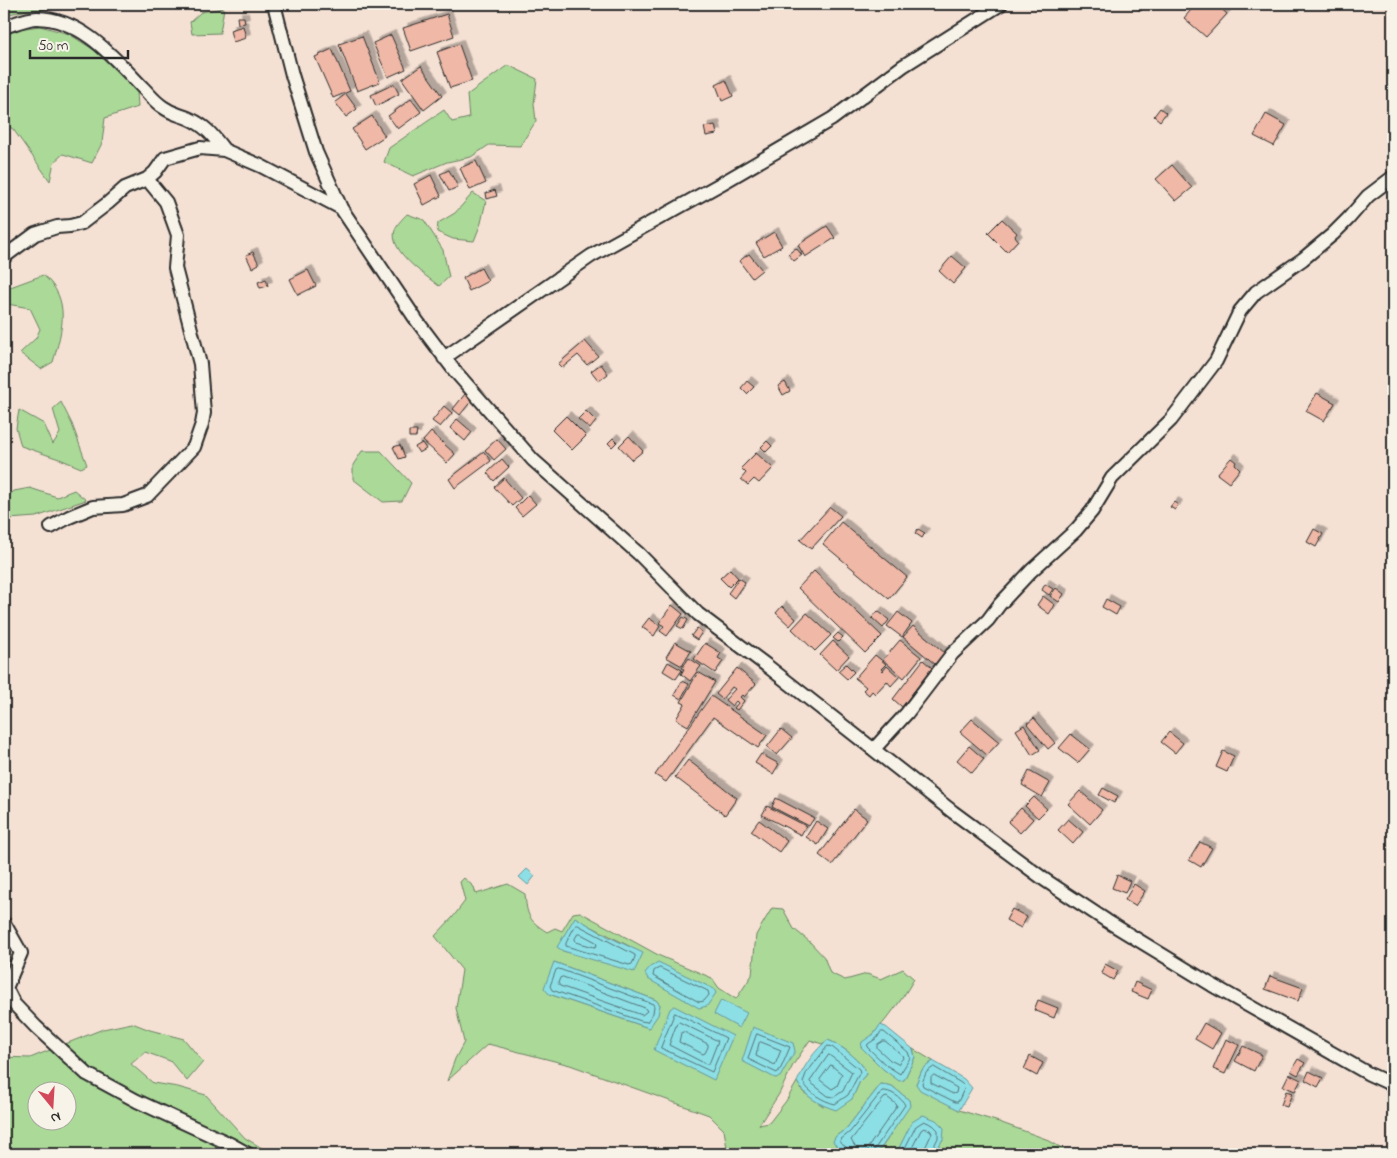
<svg xmlns="http://www.w3.org/2000/svg" width="1397" height="1158" viewBox="0 0 1397 1158" font-family="'Indie Flower',sans-serif">
<style>
.green{fill:#abd998;stroke:#6b8262;fill-rule:evenodd}
.water{fill:#8ddfe6;stroke:#66979b}
.lines{fill:none;stroke-linecap:round;stroke-linejoin:round}
.shore{stroke:#527376;stroke-width:1}
.building{fill:#f0b8a6;stroke:#2b2b2b;filter:url(#shadow)}
.minor-casing{stroke:#2b2b2b;stroke-width:16}
.minor{stroke:#f7f3e8;stroke-width:12}
</style>
<defs>
<filter id="shadow"><feDropShadow dx="4.5" dy="-4.5" stdDeviation="0" flood-color="#0004"/></filter>
</defs>
<rect width="100%" height="100%" fill="#f5e1d4"/>
<filter id="ink" filterUnits="userSpaceOnUse"><feTurbulence type="fractalNoise" baseFrequency=".02" numOctaves="2"/><feDisplacementMap in="SourceGraphic" scale="10" xChannelSelector="R" yChannelSelector="G"/><feConvolveMatrix kernelMatrix="1 2 1 2 8 2 1 2 1" color-interpolation-filters="sRGB"/></filter>
<g filter="url(#ink)">
<path class="green" d="M4,4H76L58,9L28,10L4,15Z
M224,8L220,33L192,34L190,22L201,12Z
M40,26L69,34L99,53L137,91L138,107L105,118L102,143L92,163L63,154L54,162L50,181L13,129L4,124V33L10,30Z
M508,65L537,79L534,104L536,121L520,146L489,145L471,157L447,162L413,176L384,162L389,148L444,110L452,122L469,118L467,95Z
M473,193L486,201L481,223L474,241L453,239L437,232L438,223L455,213Z
M407,214L424,220L443,250L449,277L439,286C425,275 388,251 395,230C396,225 403,218 407,214Z
M43,275C72,299 62,331 53,362L41,369L20,353L36,338L40,329L30,308L7,304L5,289Z
M61,402L72,424L87,465L81,468L62,460L21,446L16,428L19,410L44,424L53,444L60,433L53,409Z
M362,451H381L411,483L402,501L383,502L353,479V465Z
M30,488L57,497L74,490L86,500L36,517L9,519L4,501L14,491Z
M464,878L474,887L476,894L508,884L525,894C527,915 528,920 547,932L555,928L562,931L573,913L580,912L660,956L712,978L719,988L736,999L752,975L756,935L772,908L783,909L794,929L810,942L824,957L830,973L845,980L867,974L881,979L903,969L914,979C900,1004 881,1027 861,1047L883,1069L904,1080L915,1057L913,1049L933,1061L922,1070L916,1084L959,1110L999,1122L1046,1139L1072,1154H934L943,1139L912,1123L896,1154H877L887,1140L909,1100L892,1086L881,1084L846,1129L836,1136V1146L849,1154H728L724,1130L709,1115L570,1065L488,1044L447,1081L455,1059L464,1042L456,1008L462,970L435,936L453,917L465,901L460,882ZM575,918L631,947L593,958L563,951L558,947ZM554,962L656,1000L660,1005L649,1028L549,994ZM810,1040L822,1044L828,1040C842,1046 861,1060 867,1073L860,1081L852,1099L823,1106L803,1092L797,1082L786,1101L769,1123L759,1125L779,1094L793,1065Z
M132,1023L150,1030L184,1039L203,1062L187,1081L170,1061L145,1052L131,1064L153,1083L178,1087L206,1095L245,1138L272,1154H4V1057L30,1058L103,1029ZM38,1090H68V1120H38Z"/>
<path class="water" d="M527,869L535,876L528,885L519,877Z
M575,917L609,937L643,953L634,972L563,951L557,947Z
M554,962L656,1000L660,1005L658,1015L649,1028L549,994L544,988Z
M658,962L714,989L716,993L707,1006L699,1008L648,979L645,973L650,967Z
M721,1000L747,1013L739,1028L714,1014Z
M674,1006L733,1036L714,1080L654,1050L670,1009Z
M880,1025L886,1027L913,1049L915,1057L904,1080L899,1081L883,1069L861,1047L862,1042L874,1034Z
M753,1027L793,1043L795,1051L780,1077L775,1078L742,1061Z
M828,1040C842,1046 861,1060 867,1073L860,1081L852,1099L836,1110C820,1105 805,1097 797,1082C803,1068 815,1049 828,1040Z
M933,1061L964,1079L972,1088L959,1110L920,1090L916,1084L922,1070Z
M881,1084L892,1086L909,1100L910,1106L877,1154C861,1154 841,1157 833,1141L836,1136L846,1129Z
M923,1115L936,1120L944,1128L943,1139L934,1154H896L912,1122Z"/>
<g class="lines">
<path class="shore" d="M578,925L635,955V957L632,964L629,965L566,946V943L575,926Z
M578,934H581L596,942L597,946L594,947L576,942L575,939Z
M660,968L708,991L709,995L704,1001L699,1002L653,976L654,971Z
M559,969L653,1004L654,1006L653,1013L647,1022L641,1021L552,990L550,986L556,970Z
M563,977L645,1008L647,1011L642,1015L560,986L558,983L560,978Z
M675,1013L726,1038L712,1072L661,1048Z
M679,1022L718,1041L709,1064H706L669,1045L677,1023Z
M684,1032L708,1044V1047L705,1053L703,1054L679,1042L681,1033Z
M881,1032H884L908,1052L910,1058L900,1074L886,1065L867,1047L868,1044L877,1038Z
M757,1034L790,1047L781,1068L777,1073L748,1059Z
M883,1041H885L902,1055L903,1058L898,1064L890,1060L877,1048V1045Z
M761,1042L781,1050L775,1065L756,1056L759,1043Z
M828,1046L832,1047L859,1069L860,1072L848,1095L835,1104C823,1101 809,1093 803,1082L806,1074Z
M829,1055L852,1072L843,1091L834,1097L828,1096L810,1082Z
M831,1065L842,1074L837,1086L832,1089L820,1080Z
M934,1067L961,1083L965,1087L958,1102H955L923,1086L922,1083L926,1073Z
M934,1075L957,1088L956,1093L953,1094L931,1083V1078Z
M851,1154L849,1149L840,1143V1140L850,1132L882,1091C890,1090 902,1098 905,1105L874,1150L873,1154
M857,1154L856,1148L851,1140L884,1098L887,1097L896,1104L897,1106L869,1146L867,1154
M902,1154L916,1126L924,1121L933,1125L938,1130V1138L930,1154
M909,1154L921,1130L924,1128L930,1130L932,1133L925,1148L924,1154"/>
</g>
<path class="building" d="M1132,4H1147L1141,11Z
M1196,4H1216L1227,14L1206,37L1184,18Z
M447,14L454,36L411,51L403,28Z
M237,17H244L245,23L238,24Z
M243,26L246,38L233,42L230,30Z
M391,35L406,69L388,77L373,43Z
M362,36L380,82L357,91L339,44Z
M459,44L472,81L450,88L437,52Z
M332,49L350,91L333,98L315,57Z
M421,66L442,96L424,110L402,79Z
M726,80L733,96L722,101L716,85Z
M394,84L399,94L376,106L371,95Z
M346,94L357,109L346,117L335,102Z
M411,99L421,112L398,129L388,116Z
M1160,108L1166,113L1160,121L1154,116Z
M1266,114L1286,125L1274,146L1254,136Z
M372,116L385,136L365,149L352,129Z
M715,125L717,134L706,136L704,127Z
M476,161L486,183L470,190L460,168Z
M1172,165L1192,188L1176,201L1156,179Z
M449,170L458,187L449,191L440,174Z
M431,175L441,196L424,205L414,184Z
M495,190L497,196L487,199L486,193Z
M1002,219L1017,233L1015,236L1018,240L1007,252L988,233Z
M827,226L835,238L805,257L798,245Z
M774,232L782,246L764,256L756,243Z
M796,248L802,255L794,261L788,254Z
M253,252L259,264L252,268L246,255Z
M749,254L762,270L752,278L739,261Z
M952,256L966,268L953,284L939,271Z
M481,268L488,281L469,291L463,278Z
M308,270L316,286L298,295L290,279Z
M266,279L268,286L260,288L258,282Z
M585,341L598,356L587,365L578,355L562,368L558,364Z
M601,364L608,374L599,381L591,371Z
M747,381L754,387L747,394L741,388Z
M785,382L790,391L783,395L778,386Z
M1317,393L1335,403L1324,421L1306,411Z
M465,394L472,400L460,415L453,409Z
M444,406L452,413L440,427L432,421Z
M586,411L596,421L590,429L578,419Z
M566,416L586,436L572,450L552,430Z
M457,419L472,432L465,441L450,428Z
M409,431H417L416,437H409Z
M431,432L455,454L447,463L423,441Z
M629,436L643,451L632,460L619,446Z
M613,438L617,442L612,447L608,443Z
M497,439L506,449L494,460L485,450Z
M767,441L772,446L766,452L761,447Z
M422,443L426,449L419,453L415,447Z
M400,445L405,457L399,459L393,447Z
M484,452L491,461L455,488L449,479Z
M756,453L773,468L759,483L754,479L748,485L741,479L746,473L741,468Z
M1231,458L1236,462L1235,464L1240,469L1229,483L1217,474Z
M502,459L509,467L494,481L487,473Z
M504,478L521,498L512,506L494,487Z
M528,495L536,504L522,516L515,508Z
M1174,502L1178,505L1175,510L1170,507Z
M830,507L841,516L811,549L800,540Z
M841,522L907,577L889,599L823,544Z
M918,529L925,533L922,538L915,533Z
M1314,529L1323,534L1316,547L1307,542Z
M730,569L738,578L729,587L720,578Z
M814,571L882,636L865,653L798,588Z
M739,578L745,582L734,598L728,593Z
M1045,584L1053,589L1049,595L1042,590Z
M1056,588L1064,594L1059,602L1050,596Z
M1043,596L1055,605L1049,614L1037,605Z
M1106,599L1120,607L1116,615L1102,607Z
M672,605L683,614L667,636L660,631L664,626L659,623Z
M782,606L796,619L790,626L776,613Z
M878,611L889,620L883,628L872,618Z
M898,612L912,623L902,637L887,626Z
M807,613L831,635L815,651L792,629Z
M683,617L688,620L683,629L677,626Z
M649,618L660,626L654,636L642,627Z
M913,626L946,654L936,665L903,637Z
M697,628L702,632L697,640L691,636Z
M838,633L843,637L838,642L833,638Z
M900,640L921,657L904,678L883,660Z
M833,641L849,656L836,670L820,655Z
M675,642L691,651L682,666L666,657Z
M705,643L721,653L718,658L723,661L715,673L694,659Z
M875,655L886,664L881,669L883,671L887,666L899,677L891,686L887,681L875,694L872,691L869,695L863,690L866,687L855,678Z
M689,658L701,666L690,681L681,674L684,669L682,668Z
M923,660L932,668L902,707L893,699Z
M668,662L682,670L676,679L663,671Z
M846,664L854,672L847,679L838,671Z
M737,668L756,684L744,697L742,695L740,697L744,701L737,710L734,708L738,703L736,701L732,706L725,700L735,689L732,687L722,699L716,694Z
M698,672L715,682L688,726L676,719L685,704L681,702Z
M682,681L689,684L681,699L674,695Z
M711,696L767,735L758,748L713,717L666,782L655,775Z
M1034,718L1055,743L1048,749L1027,724Z
M972,719L999,742L987,755L960,732Z
M1024,725L1040,750L1032,755L1016,730Z
M781,729L792,738L777,755L767,747Z
M1169,732L1183,743L1175,753L1161,742Z
M1071,734L1090,749L1078,763L1059,748Z
M969,746L984,759L972,773L957,760Z
M1223,751L1234,756L1227,772L1216,767Z
M761,754L779,764L773,774L755,763Z
M688,760L737,798L725,815L675,777Z
M1029,771L1050,783L1042,797L1022,785Z
M1103,788L1118,796L1114,803L1099,795Z
M1080,791L1102,810L1090,824L1068,804Z
M1034,797L1047,809L1038,818L1025,806Z
M776,798L814,818L809,826L772,807Z
M767,806L806,826L801,835L762,815Z
M1021,808L1033,819L1020,833L1008,822Z
M854,809L867,819L832,865L819,855Z
M1068,819L1083,832L1073,844L1058,830Z
M759,820L787,841L779,852L751,831Z
M816,821L828,829L818,845L806,837Z
M1200,842L1212,848L1201,867L1189,860Z
M1117,875L1130,881L1125,893L1112,888Z
M1134,884L1145,891L1135,906L1125,900Z
M1012,909L1027,917L1021,928L1006,920Z
M1105,964L1118,971L1113,980L1101,973Z
M1270,976L1303,988L1298,1001L1265,989Z
M1135,982L1152,990L1148,999L1131,992Z
M1038,1000L1058,1008L1054,1018L1034,1010Z
M1204,1023L1221,1033L1212,1049L1195,1039Z
M1226,1039L1239,1045L1225,1074L1213,1069Z
M1243,1046L1262,1055L1254,1071L1235,1061Z
M1030,1056L1043,1063L1037,1076L1024,1069Z
M1298,1059L1305,1063L1298,1075L1291,1071Z
M1309,1071L1323,1078L1318,1087L1305,1080Z
M1289,1074L1301,1080L1295,1091L1283,1086Z
M1286,1091L1292,1093L1287,1107L1281,1105Z"/>
<g class="lines">
<g class="minor-casing">
<path id="minor" d="M274,4L292,75L316,152L341,208L417,321L454,370L533,460L639,554L698,614L766,665L953,812L1045,880L1107,921L1212,985L1369,1074L1393,1085
M4,27C14,24 27,18 37,18C83,19 114,58 143,88C149,94 155,102 163,107C174,115 179,114 190,119C206,126 214,137 224,150
M4,257L35,234L57,227L70,226L82,223L108,203L125,188L147,179L155,172L165,158L200,148L224,150L261,166L341,208
M444,358L591,256L724,182L832,119L903,66L1001,4
M51,527L69,517L93,507L123,505L147,496L194,447L202,424L204,413L200,364L175,268L178,235L166,202L147,179
M874,749L907,713L952,654L988,620L1000,604L1031,571L1076,530L1092,511L1112,478L1171,420L1216,361L1240,311L1256,292L1303,259L1333,234L1348,219L1368,196L1393,177
M4,923L21,953L6,988L14,1004L36,1027L87,1074L137,1101L230,1144L248,1154"/>
</g>
<use href="#minor" class="minor"/>
</g>
</g>
<rect width="1397" height="1158" fill="none" stroke="#f7f3e8" stroke-width="20"/>
<rect x="10" y="10" width="1377" height="1138" fill="none" stroke="#2b2b2b" stroke-width="2" filter="url(#ink)"/>
<g transform="translate(52 1106) rotate(162)"><circle r="24" fill="#f7f3e8" stroke="#a5a39c"/>
<path d="M0-4L9 19L0 12L-9 19Z" fill="#d1495b"/>
<text y="-8" font-size="14" font-weight="bold" text-anchor="middle" fill="#2b2b2b">N</text>
</g>
<path d="M30 50v8h98v-8" fill="none" stroke="#2b2b2b" stroke-width="2.5"/>
<text x="38" y="50" font-size="15" fill="#2b2b2b" stroke="#f7f3e8" stroke-width="4" paint-order="stroke">50 m</text>
</svg>
